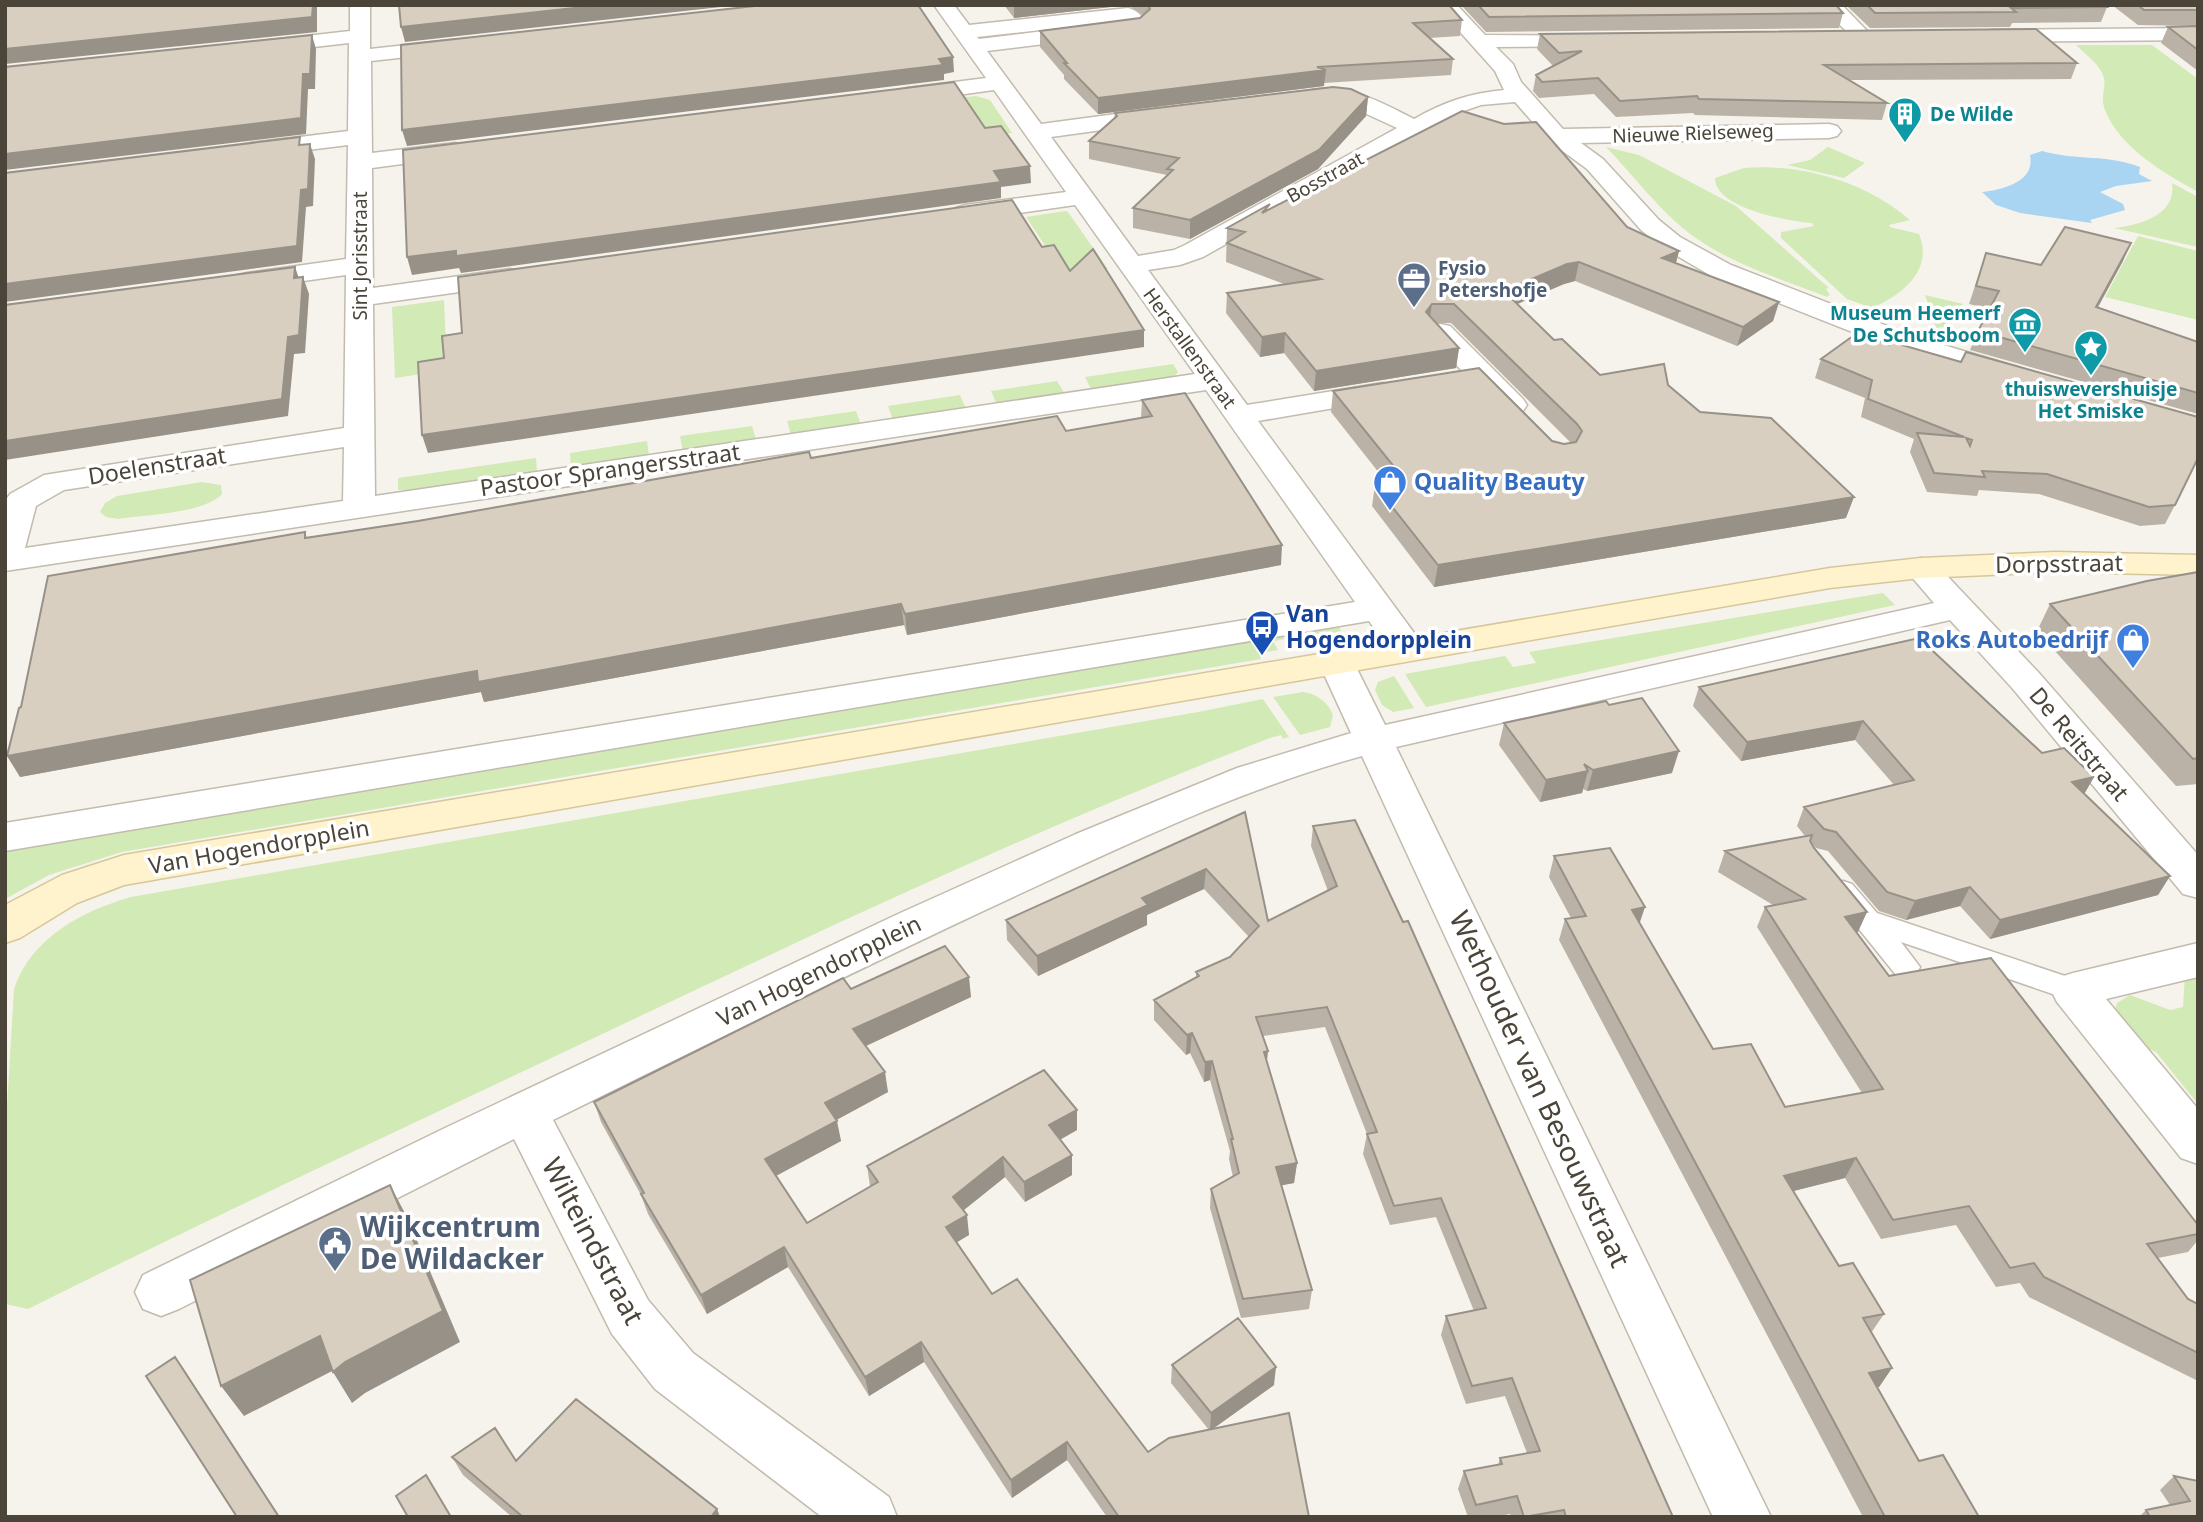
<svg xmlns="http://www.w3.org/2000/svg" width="2203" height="1522" viewBox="0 0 2203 1522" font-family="'Noto Sans',sans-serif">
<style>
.green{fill:#d2eab5}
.water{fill:#a9d4f2}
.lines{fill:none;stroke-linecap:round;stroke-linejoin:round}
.lane-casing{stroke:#c2bbae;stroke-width:3}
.street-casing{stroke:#c2bbae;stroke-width:3}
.secondary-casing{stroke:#d6c79b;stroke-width:3}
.lane{fill:#fff;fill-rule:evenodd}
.street{fill:#fff;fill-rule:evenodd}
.secondary{fill:#fff3cd;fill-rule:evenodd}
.wall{fill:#bab2a6}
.shaded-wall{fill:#979187}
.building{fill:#d8cfc1;stroke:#979187;stroke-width:2;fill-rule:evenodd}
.labels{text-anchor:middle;stroke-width:7;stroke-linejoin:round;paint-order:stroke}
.far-culture-label{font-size:19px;font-weight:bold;fill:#0d838f;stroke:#fff;text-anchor:start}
.far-street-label{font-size:19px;fill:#4b4439;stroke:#fff}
.far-service-label{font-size:19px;font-weight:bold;fill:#4e5e75;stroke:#fff;text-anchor:start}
.street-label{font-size:23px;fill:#4b4439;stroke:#fff}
.shop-label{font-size:23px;font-weight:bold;fill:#366cbe;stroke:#fff;text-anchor:start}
.transit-label{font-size:23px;font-weight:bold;fill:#164399;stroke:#fff;text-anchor:start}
.near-street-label{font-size:28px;fill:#4b4439;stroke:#fff}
.near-service-label{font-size:28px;font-weight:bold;fill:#4e5e75;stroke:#fff;text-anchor:start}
</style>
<rect width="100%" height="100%" fill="#f6f3ec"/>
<path class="green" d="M2076,45H2152L2198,79V192C2164,173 2120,148 2105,110C2100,97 2106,88 2104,78C2101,65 2085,54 2076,45Z
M976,96L990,100L1012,133L984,137L956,98Z
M1606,147L1639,155L1736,206L1829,288L1826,289L1830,295L1827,297C1779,278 1726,263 1685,230C1656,206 1632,174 1606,147Z
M1828,147L1865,163L1844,178L1787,165L1810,160Z
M1744,168C1802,163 1866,182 1910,220L1889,225L1890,227L1919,234C1934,270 1902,295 1872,308L1847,299L1781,238V232L1814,226L1812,223C1789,221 1715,209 1715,178Z
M2172,183L2198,197V247L2114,228C2140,225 2177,215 2172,183Z
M1065,211L1068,212L1108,269L1065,276L1026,217Z
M2138,236L2198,251V320L2105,297Z
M1925,295L1963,304L1947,332L1936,328Z
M444,300L447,370L395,378L392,307Z
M1173,364L1178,372L1172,379L1092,391L1085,377Z
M1057,381L1065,394L997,405L991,391Z
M960,395L966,409L893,420L888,406Z
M856,411L861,425L791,435L787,421Z
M752,426L756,440L683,451L680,436Z
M647,441L649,456L571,467L570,453Z
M536,458L537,472L411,490H398V478Z
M202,482L221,485L222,494C206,513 144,515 118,519L106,517L100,512L105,503L117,496Z
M1883,593L1895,605L1426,707L1405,674L1505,656L1513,667L1536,663L1529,652Z
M1339,627L1345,639L1322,642L1318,634L1273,641L1278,650L1259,653L1261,659L122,852L49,875L5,899V851Z
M1394,676L1414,708L1393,712L1382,705L1375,690L1378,682Z
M1303,692C1317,694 1328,702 1333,715L1330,727L1300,735L1273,697Z
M1263,699L1289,737L1283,739L1281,735L1270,738C1041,826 820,931 598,1036C408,1126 216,1215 28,1309L5,1304V1140L14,989C31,938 82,911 131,897L1198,712Z
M2198,973V1104L2156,1052L2131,1042L2114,1012L2117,1003L2130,995L2170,1010L2183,1007L2185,975Z"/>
<path class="water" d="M2042,151C2078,161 2106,154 2140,167L2139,174L2152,181L2116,186L2100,192L2123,204L2125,210L2090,220L2092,223L2020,213L1996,205L1982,192C2001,190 2036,182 2030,155Z"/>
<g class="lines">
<g class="lane-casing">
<path id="lane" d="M1843,881L1852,884L1877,913L2083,982L2087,990L2083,998L2073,1001L1901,942L1920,967L1916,975L1906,978L1896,975L1834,898L1830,891L1834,884Z"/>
</g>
<g class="street-casing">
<path id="street" d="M350,5H370V49L452,40L459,42L462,46L459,50L452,52L371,61L372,153L455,143L463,145L467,150L463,155L455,157L372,168L373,288L510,269L519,271L523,277L519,283L510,285L373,304L375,496L1195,374L1075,205L965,221L956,218L952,213L956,208L965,205L1066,192L994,90L907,102L899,100L896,95L899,90L907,88L986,78L934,5H954L969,25L1128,8C1137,10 1142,16 1147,24L1139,31L1132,33L987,51L1041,124L1161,108L1169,110L1172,115L1169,120L1161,122L1051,137L1138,256L1174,250L1185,245L1397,128L1347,105L1307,101L1304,96L1307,91C1345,82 1381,102 1414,119C1444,102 1470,93 1504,90L1495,71L1436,5H1457L1485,35L1596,36L1599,40L1596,44L1589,46L1496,47L1513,64L1521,82L1563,129L1829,124L1837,126L1841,131L1837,136L1829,138L1581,143L1603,159L1659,220L1680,237L1731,265L1913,336L2021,368L2026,374L2021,380L2011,383L1893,348L1713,277L1662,247L1641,230L1587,169L1549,141L1515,102L1481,105L1458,113L1203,257L1180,265L1148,270L1247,405L1383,383L1393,386L1398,392L1393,398L1258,421L1420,641L1425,649L1420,657L1407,660L1394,657L1369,621L5,851V823L1355,602L1206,390L5,571V501L10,494L44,475L344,428L346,275L247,289L238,287L234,281L238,275L247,273L346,259L348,145L251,157L243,155L239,150L243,145L251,143L348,131L349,43L261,53L254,51L251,47L254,43L261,41L350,31ZM1123,21L979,39L977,37ZM344,447L343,501L25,548L36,506L64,490Z
M1820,5H1842L1873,37L1870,41H1856Z
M2198,28V40L1992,42L1985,40L1982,36L1985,32L1992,30Z
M1440,324L1450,326L1523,399L1527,405L1523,411L1512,414L1501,411L1430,338L1426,332L1430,326Z
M1921,558L1933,561L2039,673L2198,855V898L2183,894L2013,689L1950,620L1396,747L1771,1517H1713L1362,756C1245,788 1134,841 1024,892C866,965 710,1043 553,1120L648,1300L693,1353L889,1497L897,1517H822L655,1389L612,1334L514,1139L179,1309L161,1316L143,1309L135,1292L143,1275L445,1128L898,914L1076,834L1237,768L1351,733L1318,661L1323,653L1336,649L1349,653L1385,725L1934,603L1904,568L1909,561Z
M2198,943V977L2106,999L2198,1109V1164L2181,1158L2057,1002L2051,990L2057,978L2073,973Z"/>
</g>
<g class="secondary-casing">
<path id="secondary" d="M2056,552L2198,555V575L2056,572L1921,578L1830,588L124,885L77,903L20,938L5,943V905L62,875L124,855L1830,568L1921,558Z"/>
</g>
<use href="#lane" class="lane"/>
<use href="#street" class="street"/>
<use href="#secondary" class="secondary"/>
</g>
<path class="wall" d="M1004,5H1449L1462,20L1460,36L1429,38L1453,59L1451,75L1324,83V86L1098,114L1064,79V75L1040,47V31L1140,18L1143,15L1128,5L1014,18Z
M1461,5H1836L1843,13L1839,28L1486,32Z
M1846,5H2105L2107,7L2101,22L2012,23L2010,27L1870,28Z
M2112,5H2198V26L2138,25Z
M2198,26V71L2161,43L2168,27Z
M1540,34L2077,63L2071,79L1850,80L1887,103L1882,120L1695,115L1693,113L1616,117L1594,94L1539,98L1533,91L1536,75L1553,66L1537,49Z
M1368,97L1366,116L1318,169L1190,239L1133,228V208L1167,175L1089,159V141L1114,119L1115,113Z
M1270,209L1627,227L1679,251L1676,263L1779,302L1773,321L1737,346L1575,281L1564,284L1517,304L1554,340L1600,375L1668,385L1700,412L1846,518L1434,587L1372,506L1375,485L1387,483L1331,412L1333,391L1564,444L1571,443L1451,323H1436L1459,348L1456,368L1314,391L1284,353L1260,357L1226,313L1227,293L1284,284L1226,262L1227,228Z
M1986,253L2041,265L2123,261L2098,307L2198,342V414L1970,350L1978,331L1990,309L1969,304Z
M1889,345L1961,362L2175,505L2165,524L2140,526L2039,494L1979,490L1977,496L1927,492L1910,452L1914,439L1861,417L1865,398L1815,378L1821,359Z
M1142,400L1281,565L907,635L904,625L484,702L481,692L20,777L305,532L307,538L811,458L1066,431L1141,418Z
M2198,572V784L2176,786L2037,631L2050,604Z
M1699,687L2042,753L2094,777L2084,794L2170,876L2158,895L1990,939L1960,906L1906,920L1879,911L1828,851L1816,848L1811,843L1858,932L1856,933L1889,976L2198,1225V1240L2188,1252L2158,1258L2188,1299L2198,1304V1381L2029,1297L2020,1283L1996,1287L1956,1225L1881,1239L1845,1178L1793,1191L1839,1266L1884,1314L1871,1333L1892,1368L1879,1387H1877L1919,1461L1979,1517H1863L1559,940L1565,919L1571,918L1549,877L1554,856L1640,923L1713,1049L1785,1107L1862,1093L1757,927L1765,907L1773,905L1718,872L1725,851L1805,836L1797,826L1804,807L1894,785L1855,740L1741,761L1693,706Z
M1504,723L1672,773L1587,791L1583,789L1582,793L1540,802L1499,745Z
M1245,812L1268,921L1328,891L1311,846L1313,826L1673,1517H1511L1510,1514L1495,1517H1468L1458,1489L1464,1471L1498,1465L1500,1458L1527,1453L1505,1396L1466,1404L1441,1335L1446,1316L1474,1311L1436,1217L1390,1225L1363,1154L1367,1134L1325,1027L1263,1036L1267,1062L1297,1163L1294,1183L1281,1185L1312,1290L1309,1309L1241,1318L1210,1208L1211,1189L1233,1177L1229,1159L1230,1151L1210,1080L1204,1082L1190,1053L1186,1055L1154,1020V1000L1196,978V972L1230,957L1249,937L1204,889L1147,915V925L1038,976L1007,940L1006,920Z
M851,989L971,997L866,1046L888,1092L836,1120L841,1141L776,1176L807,1223L870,1186L867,1166L1077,1110V1130L1060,1140L1072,1175L1025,1202L1005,1177L964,1210L969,1235L956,1242L992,1294L1148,1452L1209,1430L1171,1383L1172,1365L1274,1385L1212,1429L1309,1517H1107L1067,1460L1012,1498L924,1362L869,1396L788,1267L707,1314L648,1214L641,1195L601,1122L594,1102Z
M452,1457L516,1461L717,1509L720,1517H512L463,1475Z
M2174,1476L2198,1481V1517H2139L2146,1510L2170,1505L2160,1490Z"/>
<path class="shaded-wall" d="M313,5H317V32L5,64V49Z
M602,5H739L405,42L401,27Z
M1014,5H1128L1014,18Z
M312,35L316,49L315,89H308L306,134L5,170V154L303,74Z
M953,57L954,72L944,74V80L407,146L402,130Z
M1326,70L1324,86L1098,114V98Z
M1368,97L1366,116L1318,169L1190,239V220Z
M310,144L315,159L313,206L306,207L302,262L5,302V284L301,190Z
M1030,166L1031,183L1001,187V198L461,273L459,268L412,275L407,257Z
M2131,243L2123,261L2088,325L2096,307Z
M1679,251L1674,270L1662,258Z
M1579,262L1575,281L1564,284L1501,311L1504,291L1567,264Z
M295,267L301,284L294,278Z
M303,277L309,294L305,353L294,354L288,416L5,460V441L288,337Z
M1779,302L1773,321L1737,346L1743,327Z
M1432,304L1429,323L1426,312Z
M1144,330V347L428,453L422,435Z
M1285,333L1284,353L1260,357L1262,337Z
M1459,348L1456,368L1314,391L1316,371Z
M1854,497L1846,518L1434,587L1438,565Z
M1282,545L1281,565L907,635L905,614Z
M901,604L904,625L484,702L481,692L20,777L7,756L477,671Z
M1863,721L1855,740L1741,761L1747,742Z
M1679,751L1672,773L1587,791L1593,770Z
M1588,771L1582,793L1540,802L1546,780Z
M2094,777L2083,796L2072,782Z
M1206,869L1204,889L1147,915V925L1038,976L1037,956L1142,898Z
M2170,876L2158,895L1990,939L2000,920Z
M1970,887L1960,906L1906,920L1915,901Z
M1645,907L1638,928L1632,910Z
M1867,912L1858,932L1835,938L1845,917Z
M969,977L971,997L857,1050L853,1029Z
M1192,1033L1190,1053L1186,1055L1187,1035Z
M1268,1051L1266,1071L1264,1052Z
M1212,1061L1210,1080L1204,1082L1205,1062Z
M885,1072L888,1092L829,1124L825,1103Z
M1077,1110V1130L1050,1145L1049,1125Z
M837,1121L841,1141L770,1179L765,1159Z
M1072,1155V1175L1025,1202L1024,1182Z
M1003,1157L1005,1177L955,1217L953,1197Z
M1856,1158L1845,1178L1774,1196L1784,1176Z
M1297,1163L1294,1183L1273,1187L1276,1167Z
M390,1185L407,1217L460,1342L365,1393L352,1403L333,1372L338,1368L244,1416L221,1386L320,1336Z
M967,1215L969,1235L949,1247L946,1227Z
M784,1247L788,1267L707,1314L701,1295Z
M921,1342L924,1362L869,1396L865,1377Z
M175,1357L183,1368L280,1517H279Z
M1276,1367L1274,1385L1210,1431L1211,1413Z
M1892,1368L1879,1387L1857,1392L1869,1373Z
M1067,1442V1460L1012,1498L1011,1480Z
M717,1509L720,1517H711Z"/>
<path class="building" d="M5,5H313L312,17L5,49Z
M399,5H602L401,27Z
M765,5H918L953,57L939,59L943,65L402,130L401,45Z
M1148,5H1449L1462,20L1413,23L1453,59L1317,67L1326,70L1098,98L1064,63H1067L1040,31L1140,18L1150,9Z
M1478,5H1836L1843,13L1489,17Z
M1867,5H2105L2107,7L2011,8L2016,12L1875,13Z
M2138,5H2198V10H2144Z
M2198,26V50L2168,27Z
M2036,29L2077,63L1824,65L1887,103L1699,99L1697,96L1620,101L1598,78L1542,82L1536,75L1582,51L1559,53L1540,34Z
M312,35L310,74H303L301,118L5,154V67Z
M954,82L985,128L1001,126L1030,166L994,171L1001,182L456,256V251L407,257L403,150Z
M1333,87L1351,89L1368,97L1319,150L1190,220L1133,208L1173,170L1167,169L1179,158L1089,141L1117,116L1115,113Z
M1462,111L1504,124L1536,122L1627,227L1679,251L1662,258L1779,302L1743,327L1579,262L1567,264L1504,291L1554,340L1562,339L1600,375L1664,364L1668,385L1700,412L1771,418L1854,497L1438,565L1375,485L1404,479L1333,391L1479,368L1552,441L1564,444L1576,442L1582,431L1577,424L1454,304H1432L1426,312L1459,348L1316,371L1285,333L1262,337L1227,293L1321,279L1227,243L1245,232L1227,228L1270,204L1262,213Z
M300,137L299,145L310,144L308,189L301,190L297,246L5,284V173Z
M1012,200L1042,247L1054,245L1070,271L1093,249L1144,330L422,435L418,362L444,358L442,336L462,333L458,277Z
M2065,227L2131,243L2096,307L2198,342V393L1978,331L1999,291L1976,286L1986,253L2041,265Z
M295,267L294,278L303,277L299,335L288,337L282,399L5,441V305Z
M1857,333L1889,345L1892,342L1961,362L1966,352L2198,417V458L2175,505L2149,507L2047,474L1982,471L1985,477L1934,473L1917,433L1964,437L1868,399L1872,380L1821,359ZM1966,438L1972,440L1970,446Z
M1185,393L1282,545L905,614L901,604L478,682L477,671L7,756L19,708L21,707L48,576L305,532V538L418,521L809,452L811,458L1057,416L1066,431L1152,416L1142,400Z
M2198,572V758L2193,759L2050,604L2147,581Z
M1919,638L2042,753L2064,748L2094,777L2072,782L2170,876L2000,920L1970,887L1915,901L1887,892L1836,832L1824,829L1804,807L1914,780L1863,721L1747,742L1699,687Z
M1642,698L1679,751L1593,770L1584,764L1588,771L1546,780L1504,723L1606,701L1609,705Z
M1245,812L1268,921L1337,886L1313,826L1355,820L1403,922L1408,921L1673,1517H1566L1564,1510L1524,1517L1517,1496L1476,1505L1464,1471L1502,1464L1500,1458L1540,1451L1512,1378L1472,1386L1446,1316L1486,1308L1441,1198L1394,1206L1367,1134L1377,1132L1327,1007L1256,1017L1268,1051L1264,1052L1297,1163L1276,1167L1312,1290L1243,1299L1211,1189L1239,1173L1231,1139H1233L1212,1061L1205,1062L1192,1033L1187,1035L1154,1000L1199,976L1196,972L1230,957L1259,926L1206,869L1142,898L1148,905L1037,956L1006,920Z
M1812,835L1810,841L1814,848L1867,912L1845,917L1889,976L1991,958L2198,1225V1234L2147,1244L2188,1299L2198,1304V1353L2044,1277L2034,1263L2010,1268L1969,1206L1893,1220L1856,1158L1784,1176L1839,1266L1853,1263L1884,1314L1863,1318L1892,1368L1869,1373L1919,1461L1943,1455L1979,1517H1885L1565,919L1586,916L1554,856L1610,848L1645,907L1632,910L1713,1049L1751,1044L1785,1107L1883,1089L1765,907L1805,899L1725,851Z
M945,946L969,977L853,1029L885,1072L825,1103L837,1121L765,1159L807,1223L878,1182L867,1166L1044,1070L1077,1110L1049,1125L1072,1155L1024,1182L1003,1157L953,1197L967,1215L946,1227L992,1294L1017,1279L1148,1452L1169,1438L1289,1413L1309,1517H1119L1067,1442L1011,1480L921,1342L865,1377L784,1247L701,1295L641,1194L644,1193L594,1102L843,978L851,989Z
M390,1185L443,1311L345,1362L333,1372L320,1336L221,1386L190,1280Z
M1238,1318L1276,1367L1211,1413L1172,1365Z
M175,1357L279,1517H237L146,1376Z
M576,1399L717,1509L711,1517H523L452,1457L495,1428L516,1461Z
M426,1475L451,1517H408L396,1496Z
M2174,1476L2198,1481V1517H2150L2146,1510L2190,1501Z"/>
<defs>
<g id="building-pin" transform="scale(1.75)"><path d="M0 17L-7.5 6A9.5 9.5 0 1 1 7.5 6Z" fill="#0f9aa8" stroke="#fff"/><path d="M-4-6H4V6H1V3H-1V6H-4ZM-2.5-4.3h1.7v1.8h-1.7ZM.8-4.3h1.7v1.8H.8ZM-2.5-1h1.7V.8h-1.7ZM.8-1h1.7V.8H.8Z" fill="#fff"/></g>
<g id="office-pin" transform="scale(1.75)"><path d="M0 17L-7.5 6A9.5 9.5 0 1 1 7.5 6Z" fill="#5c6f8a" stroke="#fff"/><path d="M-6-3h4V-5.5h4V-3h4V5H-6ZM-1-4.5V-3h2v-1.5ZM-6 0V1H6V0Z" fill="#fff"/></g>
<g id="museum-pin" transform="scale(1.75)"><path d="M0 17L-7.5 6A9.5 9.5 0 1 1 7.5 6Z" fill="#0f9aa8" stroke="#fff"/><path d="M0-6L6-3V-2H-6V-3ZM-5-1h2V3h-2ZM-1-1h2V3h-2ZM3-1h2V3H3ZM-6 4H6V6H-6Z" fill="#fff"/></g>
<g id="sight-pin" transform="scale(1.75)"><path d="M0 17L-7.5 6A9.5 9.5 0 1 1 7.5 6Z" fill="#0f9aa8" stroke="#fff"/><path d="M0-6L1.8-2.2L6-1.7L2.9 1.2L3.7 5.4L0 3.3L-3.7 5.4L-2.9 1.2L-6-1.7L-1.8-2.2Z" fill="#fff"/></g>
<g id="shop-pin" transform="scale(1.75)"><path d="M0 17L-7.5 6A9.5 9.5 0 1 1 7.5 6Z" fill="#3f7fe0" stroke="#fff"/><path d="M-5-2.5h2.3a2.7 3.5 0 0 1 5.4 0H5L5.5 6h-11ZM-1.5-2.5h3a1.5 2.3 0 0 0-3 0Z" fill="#fff"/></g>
<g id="bus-pin" transform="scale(1.75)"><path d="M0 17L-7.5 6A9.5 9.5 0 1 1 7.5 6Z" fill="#1a4fb4" stroke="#fff"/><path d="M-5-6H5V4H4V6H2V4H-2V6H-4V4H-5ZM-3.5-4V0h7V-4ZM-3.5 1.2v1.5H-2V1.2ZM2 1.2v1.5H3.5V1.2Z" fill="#fff"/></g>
<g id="civic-pin" transform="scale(1.75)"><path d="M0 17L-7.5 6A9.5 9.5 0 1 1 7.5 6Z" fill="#5c6f8a" stroke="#fff"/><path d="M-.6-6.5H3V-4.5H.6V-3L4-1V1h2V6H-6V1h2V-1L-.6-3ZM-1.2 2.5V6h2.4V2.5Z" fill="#fff"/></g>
</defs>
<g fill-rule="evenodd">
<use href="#building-pin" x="1905" y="114"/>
<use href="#office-pin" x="1414" y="279"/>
<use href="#museum-pin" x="2025" y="324"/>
<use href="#sight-pin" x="2091" y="347"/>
<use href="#shop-pin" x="1390" y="482"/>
<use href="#bus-pin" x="1262" y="627"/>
<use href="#shop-pin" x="2133" y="640"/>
<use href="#civic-pin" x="335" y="1243"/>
</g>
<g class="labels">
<g class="far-culture-label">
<text x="1930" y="121">De Wilde</text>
<text x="2000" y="320" text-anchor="end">Museum Heemerf<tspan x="2000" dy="22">De Schutsboom</tspan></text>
<text x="2091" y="396" text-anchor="middle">thuiswevershuisje<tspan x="2091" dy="22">Het Smiske</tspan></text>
</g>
<g class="far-street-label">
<text transform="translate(1693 133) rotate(-2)" y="7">Nieuwe Rielseweg</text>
<text transform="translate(1325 177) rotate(-29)" y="7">Bosstraat</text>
<text transform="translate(360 256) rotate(-90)" y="7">Sint Jorisstraat</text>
<text transform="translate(1190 348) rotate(54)" y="7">Herstallenstraat</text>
</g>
<g class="far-service-label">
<text x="1438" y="275">Fysio<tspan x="1438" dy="22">Petershofje</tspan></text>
</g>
<g class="street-label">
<text transform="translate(157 466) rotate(-9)" y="8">Doelenstraat</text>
<text transform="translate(610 470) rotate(-8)" y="8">Pastoor Sprangersstraat</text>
<text transform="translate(2059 564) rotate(-1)" y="8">Dorpsstraat</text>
<text transform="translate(2079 744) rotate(50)" y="8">De Reitstraat</text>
<text transform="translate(259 847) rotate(-10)" y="8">Van Hogendorpplein</text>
<text transform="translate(819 971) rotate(-26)" y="8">Van Hogendorpplein</text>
</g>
<g class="shop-label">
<text x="1414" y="490">Quality Beauty</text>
<text x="2108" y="648" text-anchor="end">Roks Autobedrijf</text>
</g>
<g class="transit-label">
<text x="1286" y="622">Van<tspan x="1286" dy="26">Hogendorpplein</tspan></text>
</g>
<g class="near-street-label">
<text transform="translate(1540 1089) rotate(65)" y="10">Wethouder van Besouwstraat</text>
<text transform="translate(593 1241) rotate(62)" y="10">Wilteindstraat</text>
</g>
<g class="near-service-label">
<text x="360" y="1237">Wijkcentrum<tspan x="360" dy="32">De Wildacker</tspan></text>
</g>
</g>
<rect width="2203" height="1522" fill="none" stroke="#4b4439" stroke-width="14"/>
</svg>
